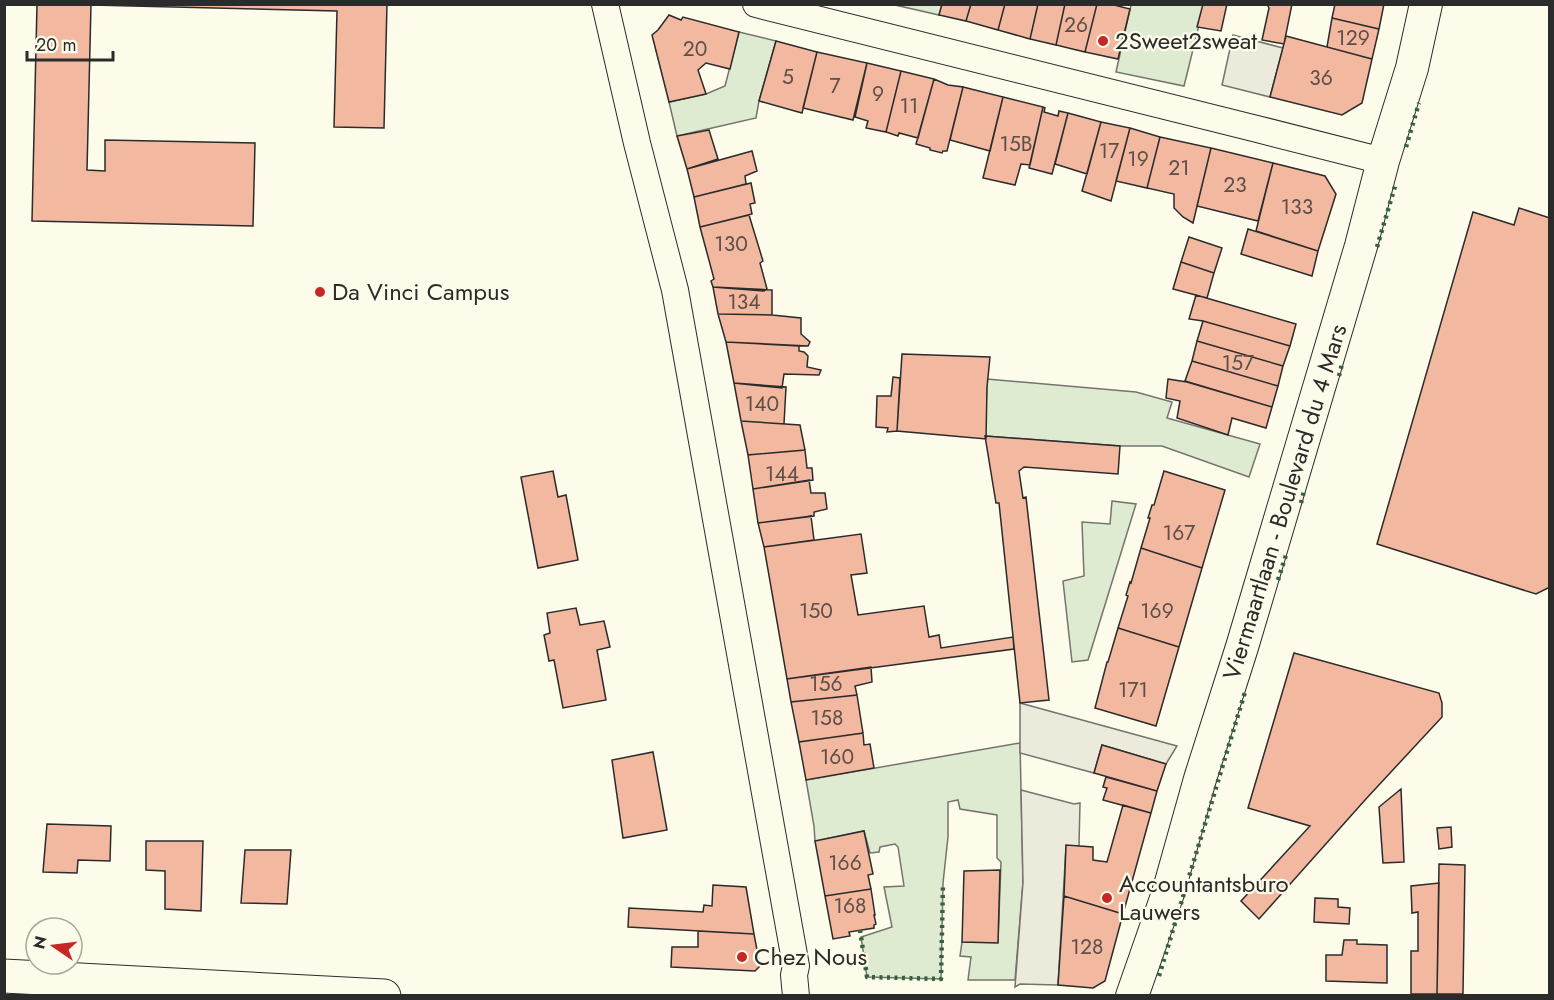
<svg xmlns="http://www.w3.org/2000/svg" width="1554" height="1000" viewBox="0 0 1554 1000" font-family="Jost,sans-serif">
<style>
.green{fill:#deebd1;stroke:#74746e;stroke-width:1.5}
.parking{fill:#eceadb;stroke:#74746e;stroke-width:1.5}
.building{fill:#f2b8a0;stroke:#2b2b2b;stroke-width:1.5}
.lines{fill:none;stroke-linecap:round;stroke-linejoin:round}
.minor-casing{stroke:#2b2b2b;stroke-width:28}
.tertiary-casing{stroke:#2b2b2b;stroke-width:34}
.primary-casing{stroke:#2b2b2b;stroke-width:35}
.minor{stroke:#fdfbea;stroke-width:26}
.tertiary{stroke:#fdfbea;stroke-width:32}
.primary{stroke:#fdfbea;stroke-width:33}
.hedge{stroke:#34623c;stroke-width:4.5;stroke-dasharray:3 4.5;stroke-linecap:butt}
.poi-dot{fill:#c62828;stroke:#fdfbea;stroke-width:2}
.labels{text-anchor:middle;stroke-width:4.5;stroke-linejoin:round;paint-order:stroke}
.number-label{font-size:21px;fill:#5d4e48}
.poi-label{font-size:24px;fill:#2b2b2b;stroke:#fdfbea;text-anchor:start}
.street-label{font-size:24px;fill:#2b2b2b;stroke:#fdfbea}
</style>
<rect width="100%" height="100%" fill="#fdfbea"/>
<path class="green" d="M895,5H942L939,15Z
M1131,5H1204L1184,86L1116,72Z
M739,32L776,41L759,101L756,118L677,136L669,102L706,94L725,86Z
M987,379L1136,392L1172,402L1167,418L1260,444L1249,477L1162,446H1120L985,436Z
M1112,501L1136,504L1088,660L1072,662L1063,581L1084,576L1082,522L1110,524Z
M1020,743L1023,882L1015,980H968L971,957L960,956L962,942H998L1001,862L997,858V815L960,809L958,800L948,802V837L943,883L941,979L867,977L861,937L892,927L884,887L904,886L898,847L895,844L880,847L879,852L870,853L864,831L815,841L814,826L806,780Z"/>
<path class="parking" d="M1233,35L1283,48L1270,97L1222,85Z
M1020,703L1177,746L1166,764L1102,745L1094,773L1020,753Z
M1021,790L1074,804L1080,803L1079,846H1066L1058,985L1020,984L1015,987L1023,882Z"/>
<path class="building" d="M37,4H387L384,128L334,127L337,11L91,5L87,170L105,171V140L255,143L253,226L32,221Z
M942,4H971L966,21L939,15Z
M971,4H1005L998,30L966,21Z
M1005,4H1038L1030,39L998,30Z
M1038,4H1065L1056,45L1030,39Z
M1065,4H1097L1085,52L1056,45Z
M1097,4H1110L1130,9L1118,59L1085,52Z
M1203,4H1227L1221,31L1197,27Z
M1267,4H1292L1284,44L1262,40L1269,8Z
M1335,4H1384L1379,29L1332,18Z
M669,15L681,20L683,17L739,32L730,69L706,63L698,70L706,94L669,102L652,35L658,30Z
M1332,18L1379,29L1372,59L1327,47Z
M1286,36L1372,59L1362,103L1342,115L1270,97Z
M776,41L817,52L802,113L759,101Z
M817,52L867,63L853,120L803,108Z
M867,63L901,71L886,132L866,128L868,121L855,117Z
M901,71L934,79L918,138L899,133L898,136L886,132Z
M934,79L948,85L963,87L947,151H943L942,153L930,150V148L916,144Z
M963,87L1003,97L990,151L950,140Z
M1003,97L1043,107L1030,165L1021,164L1015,185L983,178Z
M1043,107L1045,108L1044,112L1058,116L1059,111L1068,113L1052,174L1029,168Z
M1068,113L1101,122L1087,174L1055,164Z
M1101,122L1130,128L1111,201L1082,191Z
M1130,128L1160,137L1147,188L1116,181Z
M709,130L718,159L687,169L677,136Z
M1160,137L1211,148L1193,223L1183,217L1174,208V194L1147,188Z
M1211,148L1273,163L1258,221L1197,206Z
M752,151L757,171L745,176L746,184L694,197L687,169Z
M1273,163L1325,176L1336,194L1318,251L1256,231Z
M751,183L755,203L750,204L752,214L700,227L694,197Z
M1519,208L1550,218V587L1536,594L1377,544L1473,212L1514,225Z
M749,215L763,261L760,263L767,289L764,291L713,287L711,281L714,279L700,227Z
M1248,229L1318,251L1312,276L1241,254Z
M1189,237L1222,248L1214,273L1181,262Z
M1181,262L1214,273L1207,298L1173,289Z
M713,287L772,290V315L718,314Z
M1196,295L1296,324L1290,346L1203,321L1189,319Z
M718,314L772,315L801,318V334L810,342L808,346L726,342Z
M1203,321L1290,346L1283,366L1197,341Z
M1197,341L1283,366L1278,386L1192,361Z
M726,342L799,346V351L804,352L808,356L807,367L821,370L819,375L784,374L782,388L734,383Z
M902,354L990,357L987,387L986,439L897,431Z
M1192,361L1278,386L1272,407L1185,381Z
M893,377L900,378L897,431L887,432L888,428L876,427L877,396H891Z
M1168,379L1187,382L1272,407L1266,428L1232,418L1228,435L1177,418L1180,401L1166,398Z
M734,383L786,387L784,424L741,421Z
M741,421L800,425L805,450L748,455Z
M985,436L1120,446L1118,474L1024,467L1019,471L1023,498L1026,497L1049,700L1020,703L999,503H996Z
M805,450L807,468H812L813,480L753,489L748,455Z
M553,471L558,497L566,495L578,560L538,568L521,477Z
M1164,471L1225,490L1202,568L1141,548L1150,518H1148L1152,505H1154Z
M809,480L811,493H825L827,509L814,512V516L758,523L753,489Z
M811,516L814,540L764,547L758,523Z
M861,534L867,573L851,575L858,615L924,606L929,637L939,635L941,648L1013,637L1014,649L787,679L764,547Z
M1141,548L1202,568L1179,647L1118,628L1128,596L1126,595L1130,582L1131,583Z
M576,608L580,625L604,621L610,647L597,650L606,700L563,708L554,660L549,661L544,635L550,633L547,613Z
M1118,628L1179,647L1156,726L1095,708L1107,662H1108Z
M1294,653L1439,693L1442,703V717L1365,800L1259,919L1241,901L1310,826L1248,808Z
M871,667L872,682L855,686L857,695L791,702L787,679Z
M857,695L863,733L799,742L791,702Z
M863,733L864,745L870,744L874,768L806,780L799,742Z
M1102,745L1166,764L1157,791L1094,773Z
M653,752L667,830L623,838L612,760Z
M1106,777L1157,791L1151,813L1103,800L1107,788L1103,787Z
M1401,789L1404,862L1383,863L1379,807Z
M1123,805L1151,813L1123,914L1064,896L1066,845L1093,847V860L1107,862Z
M47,824L111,826L110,861L78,860L77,873L43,872Z
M1451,827L1452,847L1439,849L1437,828Z
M864,831L873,874L868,875L871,889L825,896L815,841Z
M146,841H203L201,911L165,909V871L146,870Z
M245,850H291L287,904L241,903Z
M1439,864L1465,865L1463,994H1437Z
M1000,870L998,943L962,942L964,871Z
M1439,883L1437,994H1411V951H1418V912L1412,913L1411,886Z
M713,885L746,887L754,934L628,927L629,908L703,912L704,905L712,906Z
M871,889L875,915H874L876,924L874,925V928L849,932L850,936L833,939L825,896Z
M1064,896L1123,914L1105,981L1093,988L1058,985Z
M1315,898L1338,899V907L1350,908L1349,924L1314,922Z
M698,931L754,934L760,966L755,971L671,967L672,947H698Z
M1344,940H1357V944L1387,945V983L1326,981V955H1342Z"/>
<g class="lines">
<g class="minor-casing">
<path id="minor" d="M605,4L637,143L675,290L796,966L794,975L796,996
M756,4L1257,129L1383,161"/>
</g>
<g class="tertiary-casing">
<path id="tertiary" d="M1132,996L1168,893L1200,779L1242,647L1361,246L1383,161L1412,68L1426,4"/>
</g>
<g class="primary-casing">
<path id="primary" d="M4,976L384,996"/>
</g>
<use href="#minor" class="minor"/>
<use href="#tertiary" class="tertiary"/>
<use href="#primary" class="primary"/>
<path class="hedge" d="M1406,147L1419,103
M1377,247L1396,183
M1339,376L1342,364
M1301,503L1304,491
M1278,580L1286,555
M860,930L867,977L941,979L943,883
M1159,976L1245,692"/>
</g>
<g class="poi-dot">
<circle cx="1103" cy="41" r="6"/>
<circle cx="320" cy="292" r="6"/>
<circle cx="1107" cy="898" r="6"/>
<circle cx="742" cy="957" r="6"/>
</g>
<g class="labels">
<g class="number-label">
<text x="1076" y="32">26</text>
<text x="1353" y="45">129</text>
<text x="695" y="56">20</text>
<text x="788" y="84">5</text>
<text x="1321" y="85">36</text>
<text x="835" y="93">7</text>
<text x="878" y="101">9</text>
<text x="909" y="113">11</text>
<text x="1016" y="151">15B</text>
<text x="1109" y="158">17</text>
<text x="1138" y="166">19</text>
<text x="1179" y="175">21</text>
<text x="1235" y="192">23</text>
<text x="1297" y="214">133</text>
<text x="731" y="251">130</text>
<text x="744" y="309">134</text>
<text x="1238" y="370">157</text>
<text x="762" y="411">140</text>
<text x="782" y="481">144</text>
<text x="1179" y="540">167</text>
<text x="816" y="618">150</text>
<text x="1157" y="618">169</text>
<text x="826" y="691">156</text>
<text x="1133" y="697">171</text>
<text x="827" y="725">158</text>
<text x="837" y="764">160</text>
<text x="845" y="870">166</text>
<text x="850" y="913">168</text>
<text x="1087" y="954">128</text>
</g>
<g class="poi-label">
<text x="1115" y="49">2Sweet2sweat</text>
<text x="332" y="300">Da Vinci Campus</text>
<text x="1119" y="892">Accountantsburo<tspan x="1119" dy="28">Lauwers</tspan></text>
<text x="754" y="965">Chez Nous</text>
</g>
<g class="street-label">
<text transform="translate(1285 502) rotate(-73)" y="8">Viermaartlaan - Boulevard du 4 Mars</text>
</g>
</g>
<rect width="1554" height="1000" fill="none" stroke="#2b2b2b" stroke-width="12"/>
<g transform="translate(54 946) rotate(284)"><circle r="28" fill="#fdfbea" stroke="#a9a89e" stroke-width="1.5"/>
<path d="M0-4.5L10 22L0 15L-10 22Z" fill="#c62828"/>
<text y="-9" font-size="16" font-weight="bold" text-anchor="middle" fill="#2b2b2b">N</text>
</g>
<path d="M27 51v9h86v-9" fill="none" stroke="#2b2b2b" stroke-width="3"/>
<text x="36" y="51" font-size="18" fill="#2b2b2b" stroke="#fdfbea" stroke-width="4.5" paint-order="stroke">20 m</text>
</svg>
